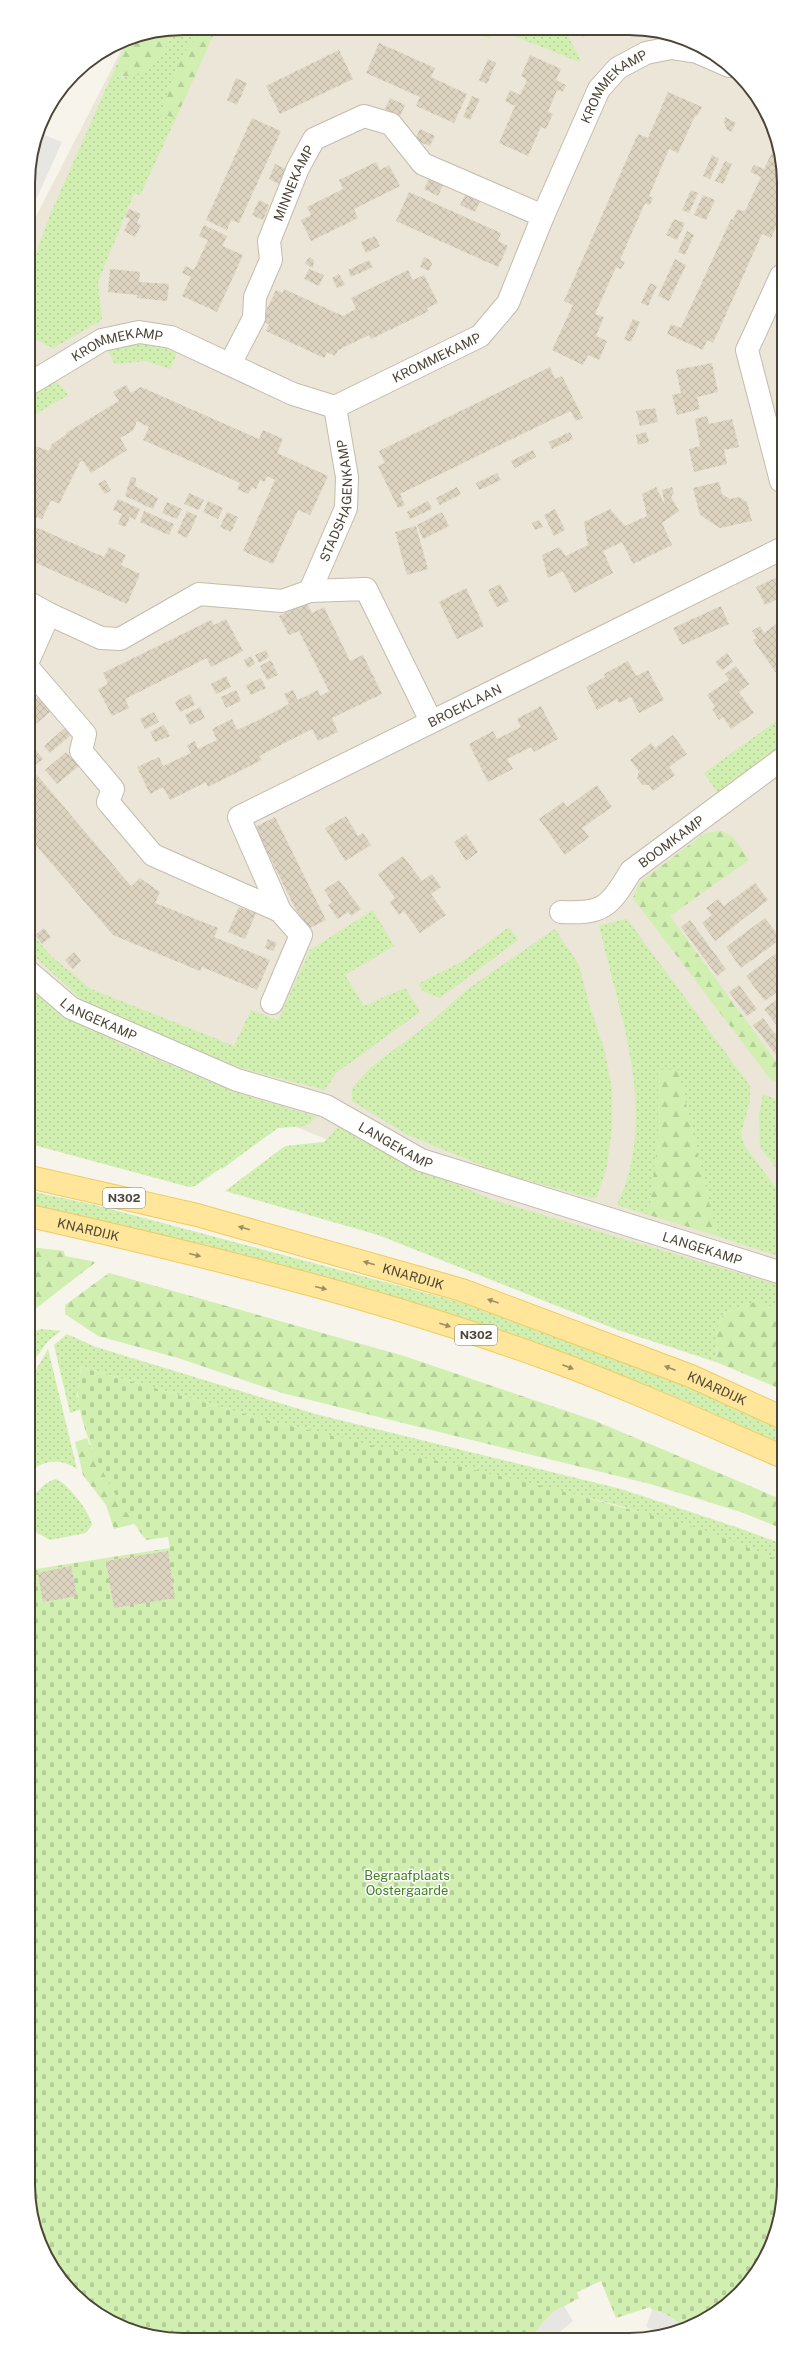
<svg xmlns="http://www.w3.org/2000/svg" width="812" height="2368" viewBox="0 0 812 2368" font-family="'Public Sans',sans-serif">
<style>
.residential{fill:#ebe6d8}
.grass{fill:url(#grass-dots)}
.forest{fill:url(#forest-firs)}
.cemetery{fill:url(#cemetery-stones)}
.parking{fill:#e8e6e2}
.building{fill:url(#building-cross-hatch)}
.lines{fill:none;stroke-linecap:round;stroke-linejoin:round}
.minor-casing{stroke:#c4bcac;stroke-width:24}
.major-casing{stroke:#f1cb5e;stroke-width:24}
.minor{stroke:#fff;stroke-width:22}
.major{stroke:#ffe69b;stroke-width:22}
.oneway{fill:#9d8d64}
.labels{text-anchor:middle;stroke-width:3;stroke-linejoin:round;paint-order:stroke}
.shield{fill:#fff;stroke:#827d73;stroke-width:1}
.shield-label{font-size:12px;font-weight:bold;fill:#4c4537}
.street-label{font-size:13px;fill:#4c4537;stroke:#fff}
.park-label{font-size:13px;fill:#418021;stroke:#fff}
.rim{fill:none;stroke:#4c4537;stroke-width:2}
</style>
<defs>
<pattern id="grass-dots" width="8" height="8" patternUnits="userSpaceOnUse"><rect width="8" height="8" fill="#d0efb0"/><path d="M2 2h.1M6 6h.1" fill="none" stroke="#b4ce98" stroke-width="1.8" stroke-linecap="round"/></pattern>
<pattern id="forest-firs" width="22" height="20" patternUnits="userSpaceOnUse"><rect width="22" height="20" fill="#d0efb0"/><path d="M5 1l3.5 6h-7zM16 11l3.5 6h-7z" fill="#b4ce98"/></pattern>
<pattern id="cemetery-stones" width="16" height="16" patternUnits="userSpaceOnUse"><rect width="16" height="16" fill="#d0efb0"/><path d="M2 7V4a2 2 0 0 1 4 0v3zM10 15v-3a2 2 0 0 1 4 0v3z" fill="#b4ce98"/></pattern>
<pattern id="building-cross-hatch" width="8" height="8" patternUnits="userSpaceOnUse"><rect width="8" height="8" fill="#ddd3c1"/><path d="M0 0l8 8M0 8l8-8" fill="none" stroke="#bfb6a6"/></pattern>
</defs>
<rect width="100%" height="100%" fill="#f7f4eb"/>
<path class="residential" d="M183,28L659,31L706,49L738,73L763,106L781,153L783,1327L29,1017L28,232L127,39Z"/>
<path class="grass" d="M183,28H207L186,50L180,61L161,114L176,118L140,195L134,193L98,282L102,320L53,348L35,339L29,324L28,274L51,213L112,75L124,77L169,42L175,30Z
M499,30H565L581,61H577Z
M124,343L155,344L177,353L170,369L146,361L115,364L108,351Z
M55,379L68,395L29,418V395Z
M782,717V749L719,795L704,773Z
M373,910L394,946L345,975L364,1006L405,988L420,1012L336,1073L325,1090L241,1068L124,1021L81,999L29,951V931L51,956L91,989L234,1046L251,1010L278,1020L310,950Z
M627,919L750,1086V1101L741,1133L744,1145L782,1196V1257L717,1236L678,1070H658V1137L649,1215L617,1205C660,1114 619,1016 599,925Z
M509,927L518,940L440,998L423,991L418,984L463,961Z
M555,929L579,965L590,1007L605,1052L612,1090V1126L607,1166L596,1199L503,1174L408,1135L352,1101V1088L371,1067L426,1026L469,988Z
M29,987L66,1015L123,1045L238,1093L315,1116L312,1122L305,1126L278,1128L222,1169L221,1168L195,1186L189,1187L30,1144Z
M763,1094L782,1102V1176L760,1147L759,1115Z
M339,1126L390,1156L493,1200L782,1286L783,1311L757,1301L723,1314L718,1327L716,1362L618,1330L378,1235L225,1191L285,1146L324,1142Z
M30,1191L95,1205L460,1302L691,1387L783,1431V1445L678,1398L455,1317L89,1218L30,1205Z
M41,1329L61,1331L48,1341L30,1366V1332Z
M67,1334L96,1347L319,1415L621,1489L736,1527L783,1544V1562L737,1543L617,1505L270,1421L81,1367L77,1396L81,1409L70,1413L54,1345Z
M48,1349L77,1469C61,1458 44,1459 30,1472V1375L36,1370Z
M55,1479C66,1481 91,1513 92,1525L86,1533L50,1540L30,1529V1499L45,1484Z"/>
<path class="forest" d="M207,28H228L213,36L176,118L161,114L180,61L186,50Z
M175,30C160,59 148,81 112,75L129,39Z
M457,30H494L490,38Z
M722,831L733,837L749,860L670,916L777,1063L782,1060V1082L771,1080L633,898L639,883L705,833Z
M658,1070H678L717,1236L649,1215L658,1137Z
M30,1247L64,1251L65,1256L96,1262L30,1313Z
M109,1273L404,1356L593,1420L783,1500V1529L741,1512L650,1484L282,1393L178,1358L98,1336L65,1314V1305Z
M757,1301L783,1311V1390L716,1362L718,1327L723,1314Z
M87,1438L89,1443L134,1524L114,1529L106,1505L83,1475L75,1442Z"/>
<path class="cemetery" d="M81,1367L270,1421L550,1488L684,1524L737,1543L783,1562L784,2195L772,2244L746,2287L706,2319L684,2327L666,2314L652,2310L650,2307L616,2318L601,2281L577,2292L579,2298L552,2313L531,2337H153L114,2324L74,2295L49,2262L31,2215L30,1570L170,1548L168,1537L146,1540C118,1503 83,1444 78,1397C77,1388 80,1376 81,1367Z"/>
<path class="parking" d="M39,133L62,142L28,218V173Z
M564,2306L573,2321L554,2337H531L552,2313Z
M652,2310L666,2314L684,2327L664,2335L646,2327Z"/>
<path class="building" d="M580,31H599L583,37Z
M379,43L435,68L431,77L467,94L454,123L416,106L420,97L366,73Z
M339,50L353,79L280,114L266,86Z
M530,55L561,69L556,80L566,85L563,92L557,90L548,112L553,114L546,129L541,127L528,156L499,143L515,106L505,101L510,90L520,95L527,80L521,76Z
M488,59L496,63L487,84L479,80Z
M236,78L247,83L237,105L227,100Z
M668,92L702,107L697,116H695L678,153L669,149L649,196L653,198L650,205L645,203L620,260L625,262L621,269L616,267L595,314L604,317L596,336L607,341L599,360L588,355L583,365L552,350L573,305L564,301L638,134L648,138Z
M472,96L480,99L470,120L463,117Z
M390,98L405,105L400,116L385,109Z
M725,117L736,123L731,132L727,130L724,122Z
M252,118L281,131L239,223L231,220L227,230L206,220Z
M420,129L435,136L430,146L415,140Z
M777,142L781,153V216L771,238L762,234L713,343L707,340L703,350L667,334L671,324L681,328L731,219L733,220L737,210L745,211L761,177L750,172L754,165L764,169Z
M712,155L719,159L710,179L703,176Z
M725,161L732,164L723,184L715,181Z
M376,162L380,170L389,165L400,186L354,209L358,218L311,241L301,220L311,215L307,207L343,189L339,180Z
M275,164L286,169L279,184L269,179Z
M429,179L443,185L438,196L424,189Z
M691,190L698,193L689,213L682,210Z
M409,192L501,233L498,241L508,246L498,267L396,221Z
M465,195L480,202L475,212L460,205Z
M703,195L715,200L706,220L694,215Z
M259,200L269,205L263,220L252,215Z
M129,209L141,214L137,223L141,225L135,237L124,231L130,219L125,217Z
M674,219L685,223L677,240L666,235Z
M204,225L227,236L222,246L243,255L217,312L182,296L191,277L182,273L185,266L194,270L208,240L199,236Z
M687,231L694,235L685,255L678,252Z
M375,236L380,246L366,253L361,242Z
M309,257L314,260L313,268L305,264Z
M424,257L430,260L432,264L429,271L420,267Z
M675,259L686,265L669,301L658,296Z
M369,260L373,267L351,277L348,270Z
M110,269L140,272L139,282L169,284L167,301L137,298V295L108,292Z
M309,269L324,275L319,286L304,279Z
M408,270L413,280L424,275L438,303L427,308L429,311L371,339L369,335L338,350L335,356L327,352L324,358L266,331L269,324L261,321L276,290L283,293L284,289L343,316L356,309L351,298Z
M339,274L345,285L337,288L332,278Z
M650,283L657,286L648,306L641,303Z
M633,319L640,322L631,342L624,339Z
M712,363L718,392L697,397L700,409L677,415L672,395L681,393L676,370Z
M550,367L555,379L562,376L583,418L576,421L571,411L551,420L400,494L405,505L398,508L378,466L385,463L379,451Z
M126,385L131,393L141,387L259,439L263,430L283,439L277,453L328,476L310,515L298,510L273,564L243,551L275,480L267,476L264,482L260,480L256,489L252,487L248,494L237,489L240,483L143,440L149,427L137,421L133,431L120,438L127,450L91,473L83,461L80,462L59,504L51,500L42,519L37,517L33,526L104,557L109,547L126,555L121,565L140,574L127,604L36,563L30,575H29V455L33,445L49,451L52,444L67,434L66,433L119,401L113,392Z
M655,408L658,422L640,426L636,411Z
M707,416L709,424L732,419L739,447L724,450L727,464L694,472L689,449L700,446L695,419Z
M570,432L573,439L552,449L549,442Z
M646,432L649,442L638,445L636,435Z
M533,450L536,457L515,468L511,461Z
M497,473L501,480L479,490L476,483Z
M131,477L136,478L135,486L158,498L153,509L125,496Z
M105,480L111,490L105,494L98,484Z
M719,482L722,494L730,499L739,497L747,502L752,521L720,528L700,515L693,488Z
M457,487L461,494L440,505L436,498Z
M656,487L665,505L662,490L672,487L674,493L671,497L679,511L662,523L672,545L633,564L622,542L603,551L613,573L574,593L563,571L548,578L542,555L559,547L566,556L588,545L584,522L610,509L625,526L647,516L642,494Z
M189,493L204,500L199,510L184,504Z
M118,499L140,509L135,520L130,517L125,527L118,524L122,514L113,510Z
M208,501L223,508L218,519L203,512Z
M428,501L432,509L410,519L407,512Z
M167,502L182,509L177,519L162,513Z
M555,509L565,530L554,536L544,515Z
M144,511L174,524L169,535L140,522Z
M187,511L197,516L187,538L177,533Z
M227,512L238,517L231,532L220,527Z
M442,512L449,526L423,539L417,525Z
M539,520L543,527L535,530L532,523Z
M416,526L428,569L407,575L395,532Z
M782,575V597L765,605L756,587Z
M500,584L509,601L497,607L488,590Z
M466,588L484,626L457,639L439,602Z
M307,603L312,613L324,607L350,661L363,655L382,694L332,718L338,732L318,741L312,729L259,756L262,760L208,787L206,782L170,800L163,787L150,794L137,767L159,757L163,766L191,753L187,745L195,741L198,749L217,740L212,729L232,719L237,730L263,718L289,704L284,694L293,690L298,700L318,690L320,696L329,691L299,631L289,635L279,616Z
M721,606L729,624L682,645L673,628Z
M226,619L243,651L211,667L207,658L125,699L129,708L112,716L98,689L108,684L103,673L211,620L214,625Z
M782,620V675L779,677L753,640L757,638L752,631L760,626L764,633Z
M266,650L269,657L259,663L255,655Z
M727,653L733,662L722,670L715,662Z
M251,656L255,664L248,668L244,660Z
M271,660L278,675L267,680L260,666Z
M628,661L636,676L648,670L664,700L639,713L631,697L619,703L617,699L597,710L586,687L605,677L604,674Z
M736,666L749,684L739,692L754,713L731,729L723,717L719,720L712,709L715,707L707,695L729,680L725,674Z
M226,676L231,687L216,694L211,684Z
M261,678L266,688L251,695L246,685Z
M236,690L241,701L226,708L221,697Z
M190,694L195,705L180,712L175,702Z
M40,696L51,711L30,729L29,706Z
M541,706L558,739L534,752L531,747L507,759L513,769L488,782L469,744L493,731L497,739L521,727L517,719Z
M200,707L205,718L190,725L185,715Z
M154,712L159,722L145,729L140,719Z
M164,725L170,736L155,742L150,732Z
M66,727L72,734L50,753L44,746Z
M673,735L687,754L669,767L675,775L653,791L649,785H642L637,778L639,771L630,760L651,743L655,748Z
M29,742L43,759L31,768L131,886L140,878L160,892L155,903L218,928L214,937L270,960L257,990L202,967L200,971L113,935L34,843L36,841L29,833Z
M66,752L79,766L57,784L45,770Z
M597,785L612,807L582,828L589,837L565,855L539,819L563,802L567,807Z
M346,816L358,836L363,833L371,845L345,861L325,828Z
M275,817L326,920L306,930L255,827Z
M466,834L478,852L466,861L454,842Z
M403,856L422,881L432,874L441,887L431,894L446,915L420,933L404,911L399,915L390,902L395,898L378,874Z
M339,880L361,909L351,916L348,912L338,919L328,905L332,902L324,890Z
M755,883L768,900L715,941L702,923L712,915L706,908L718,899L724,906Z
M239,907L256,913L245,939L228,932Z
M765,918L781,939L741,968L726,947Z
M690,920L726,969L717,976L681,927Z
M44,928L51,937L42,944L35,935Z
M268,939L277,943L273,951L265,948Z
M782,949V988L765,1001L746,976Z
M74,952L81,961L73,969L65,960Z
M739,985L757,1009L747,1016L729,992Z
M782,996V1024L778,1027L764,1009Z
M763,1018L775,1034L782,1028V1052L777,1056L753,1025Z
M782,1124V1137L780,1139L774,1130Z
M168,1551L175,1598L114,1608L106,1561Z
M71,1566L77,1596L43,1602L38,1573Z
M30,1576L36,1606L30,1607Z"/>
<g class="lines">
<g class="minor-casing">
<g id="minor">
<path d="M781,276L747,350L781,481"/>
<path id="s1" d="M230,364L254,318L255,297L271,260L269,241L298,168L314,139L364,116L391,124L423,164L543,216"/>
<path id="s2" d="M29,384L102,340L139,332L171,337L293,394L335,407L480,336L508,303L543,216L599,89L618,68L646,53L671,48L697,52L729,66"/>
<path id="s3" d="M310,591L346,508L347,477L335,407"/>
<path d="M29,603L49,614L101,638L120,639L199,594L282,601L310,591L366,589L431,721"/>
<path d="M29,659L49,614"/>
<path d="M29,669L85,734L81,751L113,789L108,802L153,855L280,911"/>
<path id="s4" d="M561,912C604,914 609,907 631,871L782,759"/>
<path id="s5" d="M29,972L71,1008L237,1080L326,1106L421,1160L782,1273"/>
<path id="s6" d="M272,1003L301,935L280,911L239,817L781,549"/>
</g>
</g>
<g class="major-casing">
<g id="major">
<path id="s7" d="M30,1177L197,1215L462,1290L691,1376L783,1418"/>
<path id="s8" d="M30,1216C204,1255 379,1298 548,1359C628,1388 705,1423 783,1457"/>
</g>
</g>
<use href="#minor" class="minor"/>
<use href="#major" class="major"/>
</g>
<defs><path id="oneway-solid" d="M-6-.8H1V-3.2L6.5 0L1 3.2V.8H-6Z"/></defs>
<g class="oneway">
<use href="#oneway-solid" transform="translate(244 1228) rotate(-164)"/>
<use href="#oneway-solid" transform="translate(195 1255) rotate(14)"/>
<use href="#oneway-solid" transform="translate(369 1263) rotate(-164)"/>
<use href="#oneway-solid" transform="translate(321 1288) rotate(14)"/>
<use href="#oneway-solid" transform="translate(493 1301) rotate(-161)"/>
<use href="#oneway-solid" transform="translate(445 1325) rotate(18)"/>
<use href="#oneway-solid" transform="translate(568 1367) rotate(21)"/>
<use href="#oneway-solid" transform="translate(670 1368) rotate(-159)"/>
</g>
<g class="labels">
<g class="shield">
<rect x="103" y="1188" width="42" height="20" rx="3"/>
<rect x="455" y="1325" width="42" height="20" rx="3"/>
</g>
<g class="shield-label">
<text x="124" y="1202">N302</text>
<text x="476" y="1339">N302</text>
</g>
<g class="street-label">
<text dy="5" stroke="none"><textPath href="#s2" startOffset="783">KROMMEKAMP</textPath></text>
<text dy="5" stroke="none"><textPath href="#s1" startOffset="195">MINNEKAMP</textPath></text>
<text dy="5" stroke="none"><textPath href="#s2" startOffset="99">KROMMEKAMP</textPath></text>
<text dy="5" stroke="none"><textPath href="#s2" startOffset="447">KROMMEKAMP</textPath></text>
<text dy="5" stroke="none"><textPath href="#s3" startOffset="96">STADSHAGENKAMP</textPath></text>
<text dy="5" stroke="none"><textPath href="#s6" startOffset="460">BROEKLAAN</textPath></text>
<text dy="5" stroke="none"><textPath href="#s4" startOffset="138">BOOMKAMP</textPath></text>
<text dy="5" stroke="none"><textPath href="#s5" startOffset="85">LANGEKAMP</textPath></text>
<text dy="5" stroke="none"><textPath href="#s5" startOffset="409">LANGEKAMP</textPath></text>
<text dy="5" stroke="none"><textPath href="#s8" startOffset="60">KNARDIJK</textPath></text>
<text dy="5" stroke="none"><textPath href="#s5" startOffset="733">LANGEKAMP</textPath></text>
<text dy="5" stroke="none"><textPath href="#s7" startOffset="396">KNARDIJK</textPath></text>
<text dy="5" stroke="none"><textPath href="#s7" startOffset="720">KNARDIJK</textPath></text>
</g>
<g class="park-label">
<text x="407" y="1880">Begraafplaats<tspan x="407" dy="15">Oostergaarde</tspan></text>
</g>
</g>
<path d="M0 0H812V2368H0ZM183 35H629A148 148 0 0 1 777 183V2185A148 148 0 0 1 629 2333H183A148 148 0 0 1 35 2185V183A148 148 0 0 1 183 35Z" fill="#fff" fill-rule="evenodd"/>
<path class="rim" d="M183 35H629A148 148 0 0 1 777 183V2185A148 148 0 0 1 629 2333H183A148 148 0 0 1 35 2185V183A148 148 0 0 1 183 35Z"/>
</svg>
